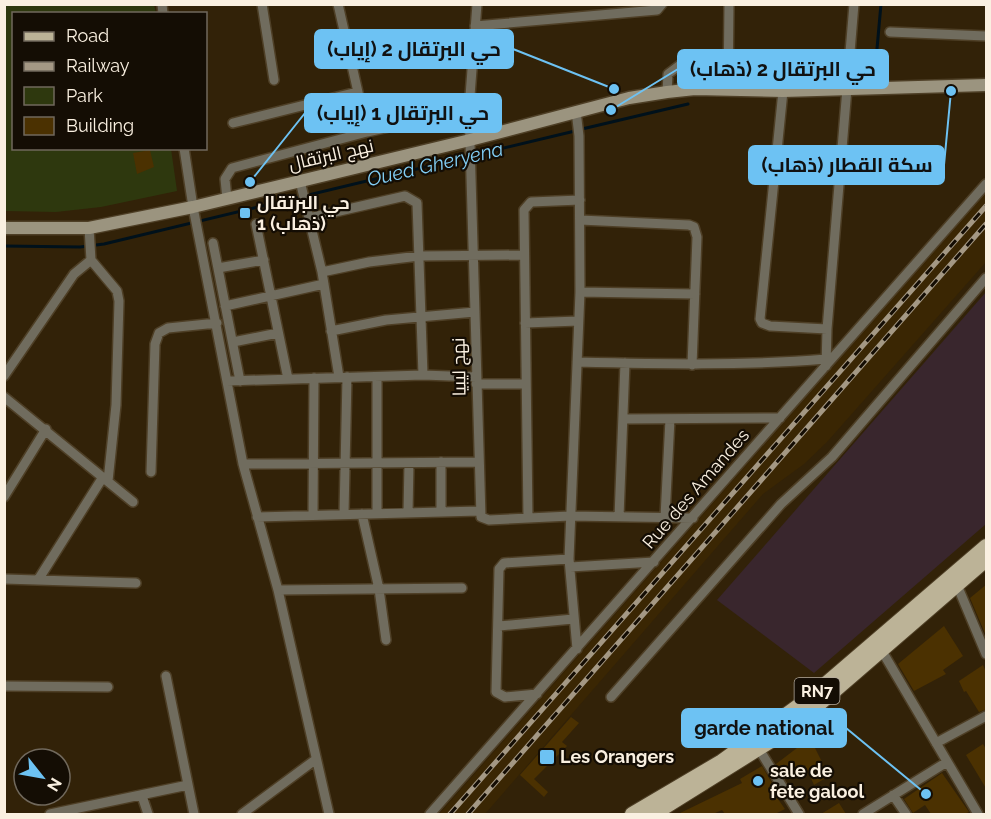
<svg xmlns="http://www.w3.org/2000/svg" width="991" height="819" viewBox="0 0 991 819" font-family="Raleway,Cairo,sans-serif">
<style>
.industrial{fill:#39262d}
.built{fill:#3a2603}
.green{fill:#2e380e}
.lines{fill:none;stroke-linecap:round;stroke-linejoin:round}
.stream{stroke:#00111b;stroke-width:3}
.building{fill:#4b3101}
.street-casing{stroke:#4e3f26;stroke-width:12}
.secondary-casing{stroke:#4e3f26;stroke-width:15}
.primary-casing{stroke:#4e3f26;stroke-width:16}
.street{stroke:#706c5e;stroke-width:9}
.secondary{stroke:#9b947f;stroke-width:12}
.primary{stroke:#bcb397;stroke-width:14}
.rail-casing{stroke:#a49884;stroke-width:5}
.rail{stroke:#140d04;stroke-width:3;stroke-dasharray:9;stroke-linecap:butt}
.poi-dot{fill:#6dc2f3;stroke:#140d04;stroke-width:2}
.labels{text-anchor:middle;stroke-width:4.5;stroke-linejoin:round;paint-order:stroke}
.shield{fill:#140d04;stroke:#b5ac9f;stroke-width:1.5}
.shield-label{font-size:16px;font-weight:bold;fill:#faf0e1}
.street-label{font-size:18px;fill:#faf0e1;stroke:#140d04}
.poi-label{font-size:18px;font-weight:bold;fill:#faf0e1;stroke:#140d04;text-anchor:start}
.water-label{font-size:20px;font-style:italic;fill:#82cef5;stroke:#140d04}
.leader{fill:none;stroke:#6dc2f3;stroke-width:2}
.callout-dot{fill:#6dc2f3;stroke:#140d04;stroke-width:2}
.callout{fill:#6dc2f3;stroke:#6dc2f3;stroke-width:2}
.callout-label{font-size:20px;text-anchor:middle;font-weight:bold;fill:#111}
</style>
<rect width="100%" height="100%" fill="#322208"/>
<path class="industrial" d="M986,292V524L814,673L717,600Z"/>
<path class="built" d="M986,193V262L827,442L804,464L763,494L485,814H439Z"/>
<path class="green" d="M5,5H154L156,13L14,14V148L171,149L177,191L101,207L56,212L5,211Z"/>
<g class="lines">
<path class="stream" d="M691,79L872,68L876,60L881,4
M582,129L688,104
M474,155L575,131
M4,246L80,247L104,244L467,157"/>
</g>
<path class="building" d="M150,150L154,167L137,174L133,153Z
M987,584V638L970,598Z
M944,626L963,656L943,670L946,674L914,691L898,664Z
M983,665L987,674V709L979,712L966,691L964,692L959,681Z
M571,717L579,723L562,742L567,746L534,779L548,792L544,797L520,775Z
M810,738L829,776L814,785L805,765L784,777L776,764Z
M983,744L987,751V790L966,755Z
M762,766L776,790L773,792L785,809L775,814H725L722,810L713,814H678L742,783L740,779Z
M942,773L969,812L964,814H931L925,805L913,813L904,799Z
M839,803L846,814H821Z"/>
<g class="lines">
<g class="street-casing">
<path id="street" d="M162,4L163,14
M262,4L274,80
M338,4L367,132
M477,4L469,109L481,517L489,520L570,516L693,518
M475,26L657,10L662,4
M890,32L986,36
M394,51L474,44
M728,90L729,4
M783,91L760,319L762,323L770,326L827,329
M667,92L668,74L680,65L728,62
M576,111L579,136L580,292L569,559L577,649
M233,123L357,92
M184,148L193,207L243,464L278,590L329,814
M300,181L322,272L339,377
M227,199L225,179L232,168L367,132L469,109
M309,218L405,196L417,203L423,375
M580,220L689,225L694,227L697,237L692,365
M256,224L288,379
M89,228L91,260L117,291L119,301L116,405L108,481
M213,243L240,381
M218,268L264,260
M322,272L369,262L419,256L522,255
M580,292L695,294
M225,306L324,284
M525,323L578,321
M331,331L386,320L475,312
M233,342L278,333
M577,362C660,364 743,366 826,359
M826,366L827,329L854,4
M4,376L74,274L91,260
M227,381L423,375L476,377
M476,384H526
M4,397L133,502
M623,419L780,418
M441,462V512
M243,464L478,462
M151,472L155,344L159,333L168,328L217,323
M4,497L46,429
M377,513V377
M408,513L409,463
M344,514L347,377
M362,514L379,589L386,640
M313,515L314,378
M257,517L479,511
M619,517L625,363
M665,517L670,419
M528,518L524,210L531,202L580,200
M570,567L654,562
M4,579L136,583
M38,580L103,477
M957,585L986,654
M278,590L462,588
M499,626L573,619
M882,651L978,814
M166,676L194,814
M4,686L108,687
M537,694L505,697L496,692L499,569L504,563L569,559
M611,697L781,504L832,457L986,278
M936,743L986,716
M759,749L799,814
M893,795L906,814
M142,796L148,814
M50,814L188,785
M242,814L315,760
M430,814L986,184
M863,814L947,762"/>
</g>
<g class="secondary-casing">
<path id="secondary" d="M4,228H89L193,207L470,140L629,98L667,92L695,89L783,91L986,85"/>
</g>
<g class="primary-casing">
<path id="primary" d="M632,814L722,761L809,698L986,546
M654,814L771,741L816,707L986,560"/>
</g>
<use href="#street" class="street"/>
<use href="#secondary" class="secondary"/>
<use href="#primary" class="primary"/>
<g class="rail-casing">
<path id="rail" d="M450,814L986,206
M468,814L986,224"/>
</g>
<use href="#rail" class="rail"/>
</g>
<g class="poi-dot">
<rect x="239" y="207" width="12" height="12" rx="3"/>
<rect x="539" y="749" width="16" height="16" rx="3"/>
<circle cx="758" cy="781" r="6"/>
</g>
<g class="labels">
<rect class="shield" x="794.5" y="678" width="45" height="26" rx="4.5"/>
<g class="shield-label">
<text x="817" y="697">RN7</text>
</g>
<g class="street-label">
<text transform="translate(331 155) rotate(-13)" y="6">نهج البرتقال</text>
<text transform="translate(459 367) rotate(-91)" y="6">نهج ليبيا</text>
<text transform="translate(696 489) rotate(-49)" y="6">Rue des Amandes</text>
</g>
<g class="poi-label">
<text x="257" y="209">حي البرتقال<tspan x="257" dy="21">1 (ذهاب)</tspan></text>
<text x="560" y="763">Les Orangers</text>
<text x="770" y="777">sale de<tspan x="770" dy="21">fete galool</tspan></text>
</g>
<g class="water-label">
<text transform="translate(435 164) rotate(-13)" y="7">Oued Gheryena</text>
</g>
</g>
<path class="leader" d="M614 89L513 49M611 110L678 69M250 182L305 113M951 91L944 165M926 794L846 728"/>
<g class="callout-dot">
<circle cx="614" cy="89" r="6"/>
<circle cx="611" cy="110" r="6"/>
<circle cx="250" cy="182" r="6"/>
<circle cx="951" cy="91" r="6"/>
<circle cx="926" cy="794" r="6"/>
</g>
<g class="callout">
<rect x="315" y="30" width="198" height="38" rx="6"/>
<rect x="678" y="50" width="210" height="38" rx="6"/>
<rect x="305" y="94" width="196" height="38" rx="6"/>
<rect x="749" y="146" width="195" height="38" rx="6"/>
<rect x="682" y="709" width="164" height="38" rx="6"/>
</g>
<g class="callout-label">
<text x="414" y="56">حي البرتقال 2 (إياب)</text>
<text x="783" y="76">حي البرتقال 2 (ذهاب)</text>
<text x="403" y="120">حي البرتقال 1 (إياب)</text>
<text x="847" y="172">سكة القطار (ذهاب)</text>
<text x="764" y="735">garde national</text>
</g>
<rect width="991" height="819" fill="none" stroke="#faf0e1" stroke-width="12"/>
<rect x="12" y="12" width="195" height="138" fill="#140d04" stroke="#70685c" stroke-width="1.5"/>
<rect x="24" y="32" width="30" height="9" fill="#bcb397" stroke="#70685c" stroke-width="1.5"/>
<text x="66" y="42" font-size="18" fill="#faf0e1">Road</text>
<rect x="24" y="62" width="30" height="9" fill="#a49884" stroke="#70685c" stroke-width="1.5"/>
<text x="66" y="72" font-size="18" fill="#faf0e1">Railway</text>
<rect x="24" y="87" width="30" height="18" fill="#2e380e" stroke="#70685c" stroke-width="1.5"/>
<text x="66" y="102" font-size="18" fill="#faf0e1">Park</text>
<rect x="24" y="117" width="30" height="18" fill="#4b3101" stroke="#70685c" stroke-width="1.5"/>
<text x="66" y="132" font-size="18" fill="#faf0e1">Building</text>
<g transform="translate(42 777) rotate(121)"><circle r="28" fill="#140d04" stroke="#70685c" stroke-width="1.5"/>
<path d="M0-4.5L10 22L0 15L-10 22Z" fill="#6dc2f3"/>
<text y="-9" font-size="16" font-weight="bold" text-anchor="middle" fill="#faf0e1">N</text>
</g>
</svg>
